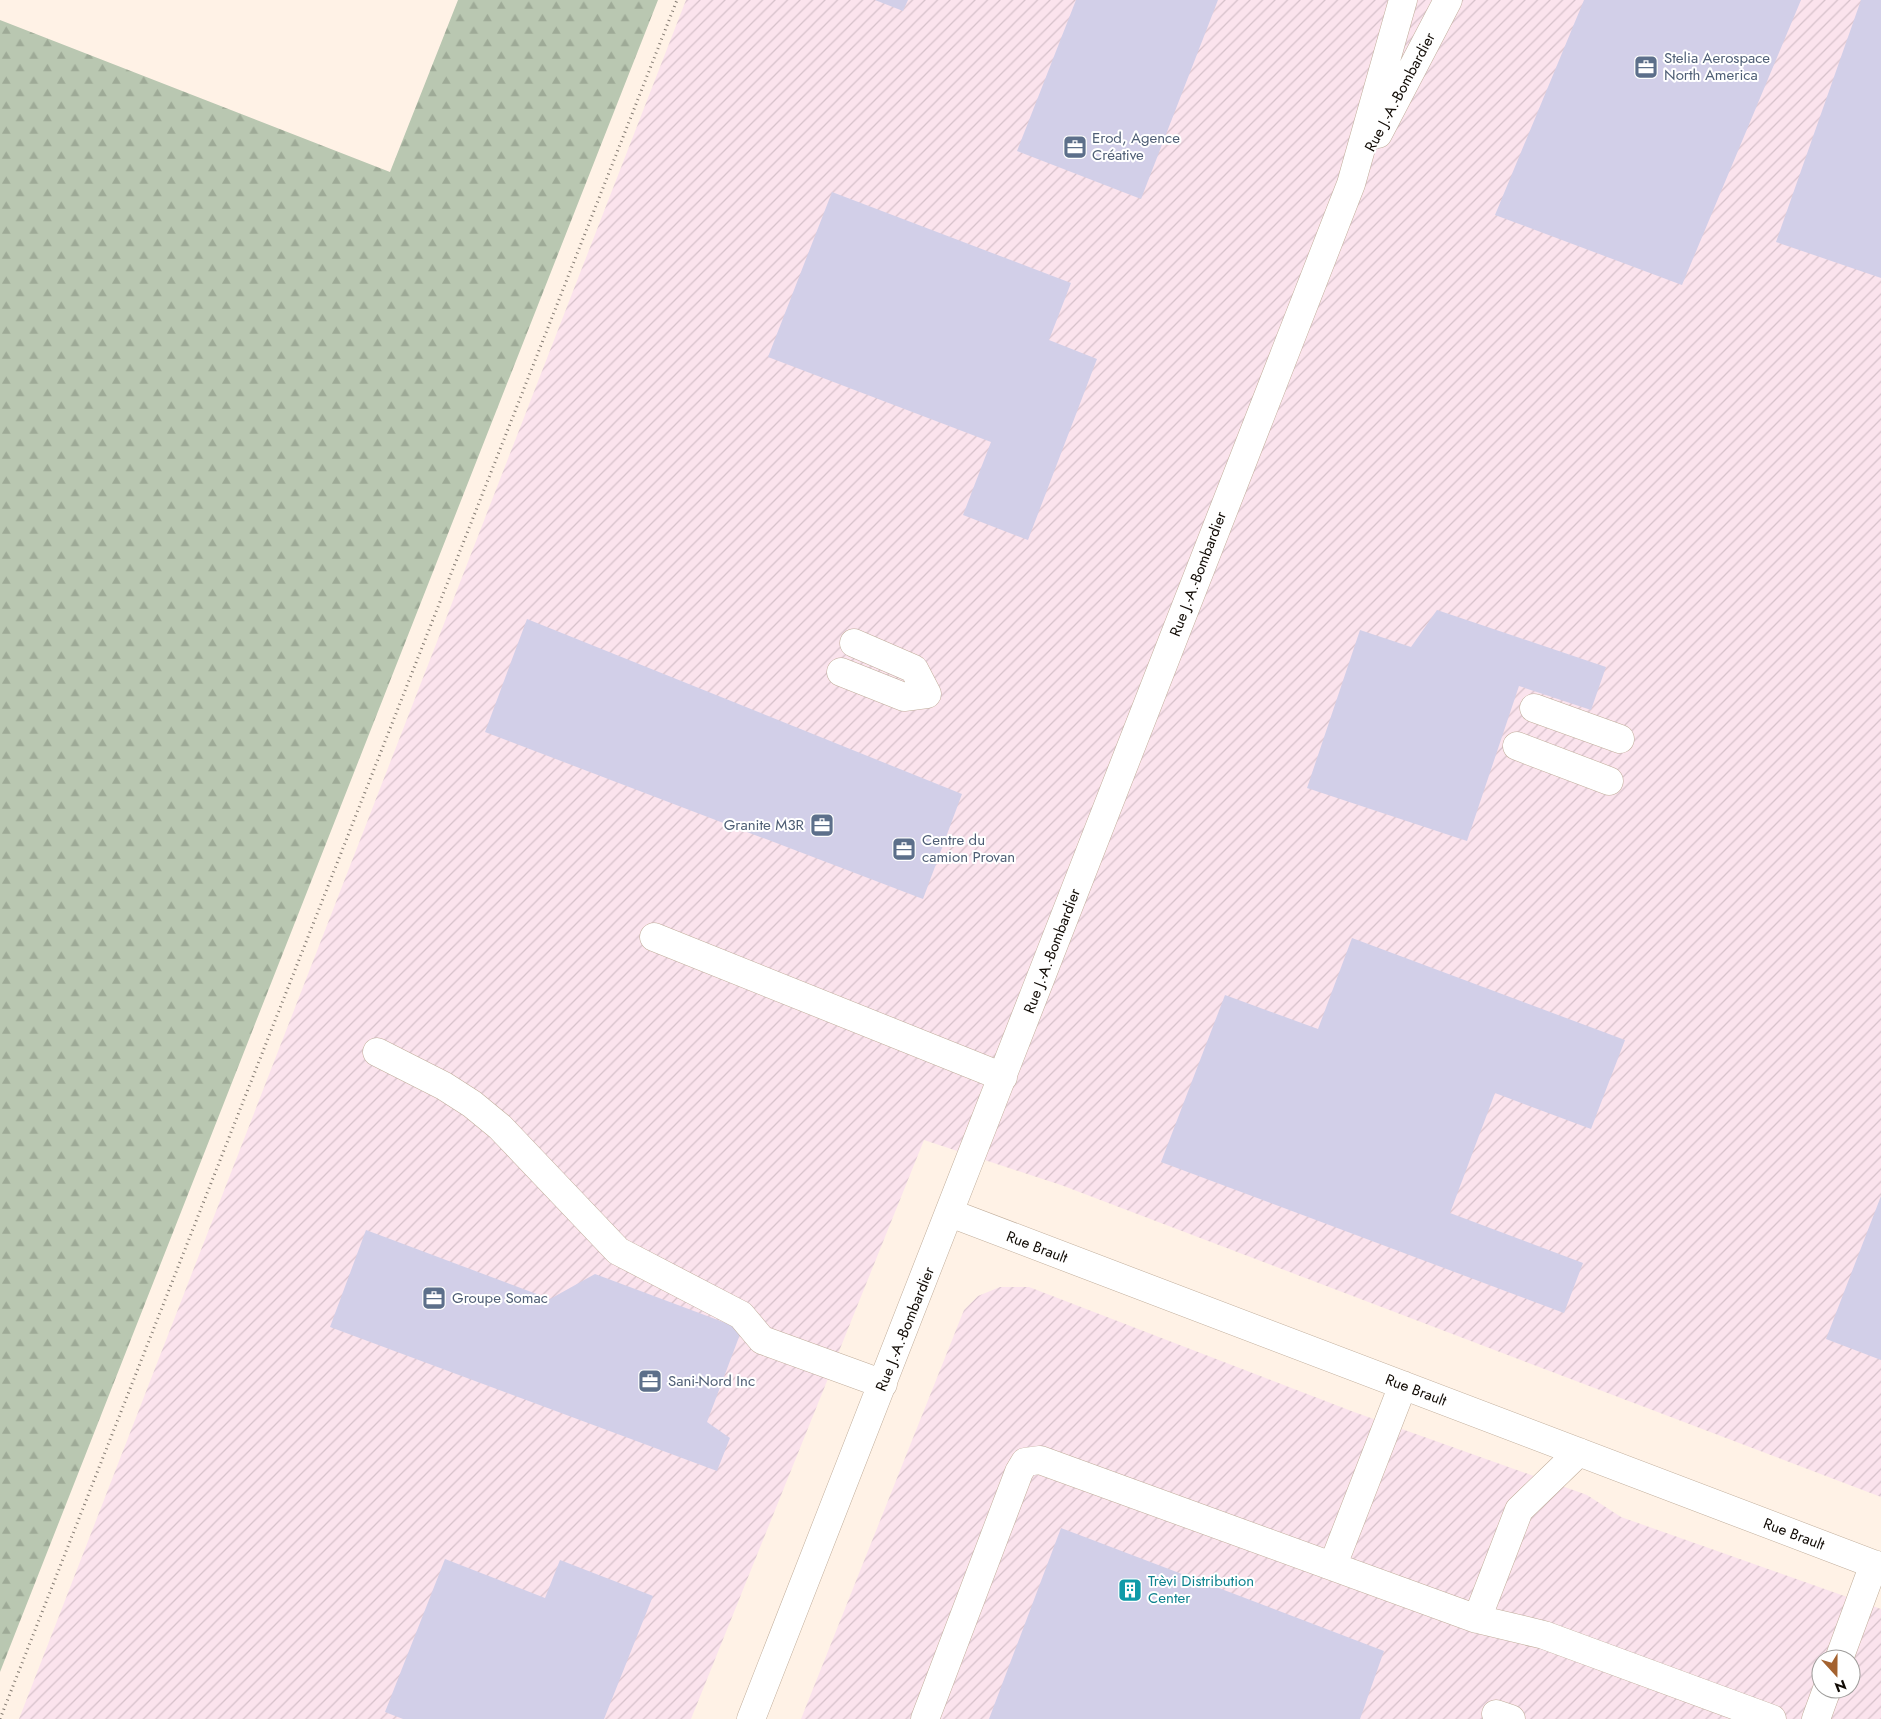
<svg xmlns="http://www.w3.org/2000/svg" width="1881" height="1719" viewBox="0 0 1881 1719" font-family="Jost,sans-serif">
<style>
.industrial{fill:url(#industrial-furrows);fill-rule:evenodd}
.forest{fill:url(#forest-firs)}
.building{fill:#d2cfe8}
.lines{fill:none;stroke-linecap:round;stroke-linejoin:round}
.minor-casing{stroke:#c0ad9a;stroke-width:29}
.path{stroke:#837a71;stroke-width:3;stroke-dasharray:1 4;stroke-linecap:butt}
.minor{stroke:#fff;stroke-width:28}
.labels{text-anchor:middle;stroke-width:4;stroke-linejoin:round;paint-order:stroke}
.service-label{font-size:15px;fill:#4e5e75;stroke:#fff;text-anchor:start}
.street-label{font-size:15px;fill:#100a04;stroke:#fff}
.culture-label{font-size:15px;fill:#0d838f;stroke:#fff;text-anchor:start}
</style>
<defs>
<pattern id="industrial-furrows" width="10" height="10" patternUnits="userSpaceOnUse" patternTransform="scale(1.25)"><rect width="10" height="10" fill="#fbe3ed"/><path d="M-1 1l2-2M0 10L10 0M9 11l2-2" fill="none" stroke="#d6c1ca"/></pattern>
<pattern id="forest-firs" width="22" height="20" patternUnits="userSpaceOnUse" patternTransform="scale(1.25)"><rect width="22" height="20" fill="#b9c7b1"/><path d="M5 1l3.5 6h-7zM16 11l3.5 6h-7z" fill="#9eaa97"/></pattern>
</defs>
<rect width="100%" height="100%" fill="#fff2e6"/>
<path class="industrial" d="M686,0H1881V1497L1061,1185L924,1140L691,1719H19Z
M1000,1287H1029L1354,1412L1587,1495L1621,1517L1881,1609V1719H801L964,1310L978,1296ZM1821,1659H1851V1689H1821Z"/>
<path class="forest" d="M458,0H658L0,1672V20L390,172Z"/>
<path class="building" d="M875,0H908L903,11Z
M1076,0H1218L1141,199L1017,151Z
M1584,0H1801L1682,285L1495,215Z
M1861,0H1881V278L1776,242Z
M832,192L1071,283L1049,340L1097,359L1028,540L963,515L991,442L768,357Z
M1437,610L1606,667L1591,710L1519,686L1467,841L1307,788L1360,630L1411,647Z
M527,619L962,794L923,899L485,732Z
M1352,938L1625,1040L1591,1129L1495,1093L1450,1213L1583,1263L1564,1313L1161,1162L1225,995L1318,1029Z
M1881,1196V1360L1826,1339Z
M366,1230L550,1299L595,1274L742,1329L707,1422L730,1438L717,1471L330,1327Z
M1061,1528L1384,1651L1360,1719H989Z
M445,1559L545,1598L560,1560L653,1596L604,1719H403L385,1712Z"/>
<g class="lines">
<g class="minor-casing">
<path id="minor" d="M1378,134L1448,0
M841,672L904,697L927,694L914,669L854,643
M1534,708L1620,739
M1517,746L1609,781
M654,937L1003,1077
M377,1052L444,1086L472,1104L500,1127L618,1251L741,1315L762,1340L883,1384
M950,1213L1881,1567
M1333,1565L1403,1385
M1477,1619L1519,1510L1579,1452
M1839,1659L1874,1564
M1496,1714L1511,1719
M751,1719L1351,184L1403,0
M925,1719L1019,1472L1025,1462L1040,1460L1477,1619L1544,1635L1772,1719
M1816,1719L1827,1689"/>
</g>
<path class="path" d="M0,1719L677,0"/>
<use href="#minor" class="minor"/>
</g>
<defs>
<g id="office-square" transform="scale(1.25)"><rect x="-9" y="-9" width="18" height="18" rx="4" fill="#5c6f8a" stroke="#fff"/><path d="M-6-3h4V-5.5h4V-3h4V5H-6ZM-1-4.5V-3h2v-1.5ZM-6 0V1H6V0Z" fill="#fff"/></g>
<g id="building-square" transform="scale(1.25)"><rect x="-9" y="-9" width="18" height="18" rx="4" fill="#0f9aa8" stroke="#fff"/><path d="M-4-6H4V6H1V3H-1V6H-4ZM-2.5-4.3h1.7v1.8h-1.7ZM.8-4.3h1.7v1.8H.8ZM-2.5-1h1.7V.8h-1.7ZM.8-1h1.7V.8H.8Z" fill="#fff"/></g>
</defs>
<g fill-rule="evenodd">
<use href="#office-square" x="1646" y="67"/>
<use href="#office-square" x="1075" y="147"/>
<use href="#office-square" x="822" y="825"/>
<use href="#office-square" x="904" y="849"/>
<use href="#office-square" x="434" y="1298"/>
<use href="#office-square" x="650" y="1381"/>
<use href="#building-square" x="1130" y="1590"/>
</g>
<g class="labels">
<g class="service-label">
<text x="1664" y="63">Stelia Aerospace<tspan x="1664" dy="17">North America</tspan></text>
<text x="1092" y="143">Erod, Agence<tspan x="1092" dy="17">Créative</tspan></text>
<text x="804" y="830" text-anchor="end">Granite M3R</text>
<text x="922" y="845">Centre du<tspan x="922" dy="17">camion Provan</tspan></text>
<text x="452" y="1303">Groupe Somac</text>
<text x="668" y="1386">Sani-Nord Inc</text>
</g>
<g class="street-label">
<text transform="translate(1400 92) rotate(-62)" y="5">Rue J.-A.-Bombardier</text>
<text transform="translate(1198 574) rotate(-69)" y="5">Rue J.-A.-Bombardier</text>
<text transform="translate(1052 951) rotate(-69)" y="5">Rue J.-A.-Bombardier</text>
<text transform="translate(1037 1247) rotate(21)" y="5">Rue Brault</text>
<text transform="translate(905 1329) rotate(-68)" y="5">Rue J.-A.-Bombardier</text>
<text transform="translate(1416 1390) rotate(21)" y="5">Rue Brault</text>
<text transform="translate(1794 1534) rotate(21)" y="5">Rue Brault</text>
</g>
<g class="culture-label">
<text x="1148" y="1586">Trèvi Distribution<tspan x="1148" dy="17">Center</tspan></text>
</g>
</g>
<g transform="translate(1836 1674) rotate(159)"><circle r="24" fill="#ffffff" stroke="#9f9d9b"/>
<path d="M0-4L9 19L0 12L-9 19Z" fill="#a4622f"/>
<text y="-8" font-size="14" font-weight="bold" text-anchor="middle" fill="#100a04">N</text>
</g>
</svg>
